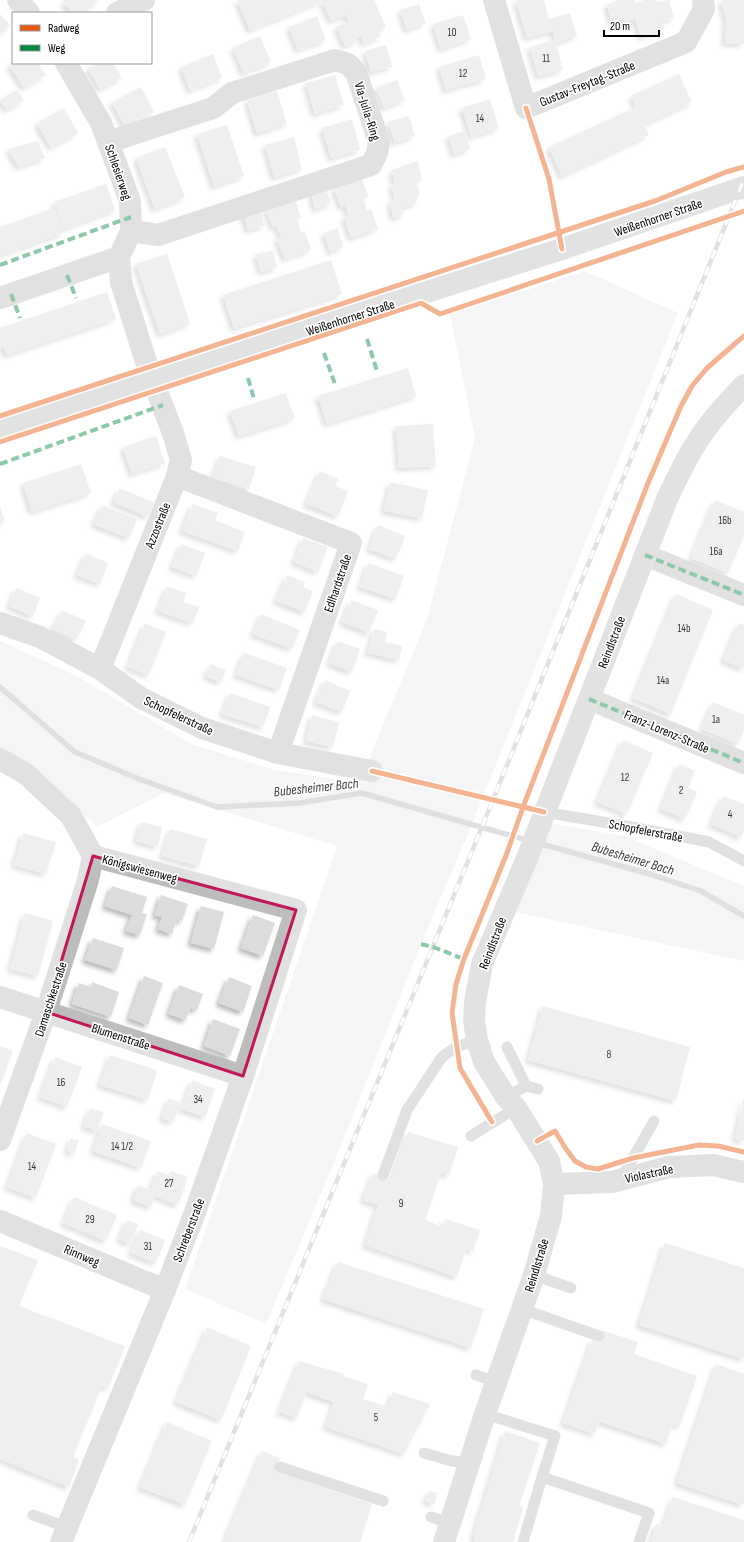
<svg xmlns="http://www.w3.org/2000/svg" width="744" height="1542" viewBox="0 0 744 1542" font-family="'Sofia Sans Condensed',sans-serif">
<style>
.green{fill:#e8e8e8}
.lines{fill:none;stroke-linecap:round;stroke-linejoin:round}
.stream{stroke:#bababa;stroke-width:5.5}
.building{fill:#dcdcdc;filter:url(#shadow)}
.lane{stroke:#bdbdbd;stroke-width:11}
.street{stroke:#bdbdbd;stroke-width:22}
.secondary{stroke:#bfbfbf;stroke-width:22}
.rail-casing{stroke:#bdbdbd;stroke-width:4.5}
.rail{stroke:#fff;stroke-width:3;stroke-dasharray:9;stroke-linecap:butt}
.quiet{stroke:#00873e;stroke-width:4;stroke-dasharray:8 4;stroke-linecap:butt}
.cycleway-casing{stroke:#fff;stroke-width:8}
.cycleway{stroke:#e8590c;stroke-width:5}
.marked{fill:none;stroke:#c2185b;stroke-width:3;stroke-linejoin:round}
.labels{text-anchor:middle;stroke-width:3.5;stroke-linejoin:round;paint-order:stroke}
.number-label{font-size:11px;fill:#373737}
.street-label{font-size:13px;fill:#000;stroke:#fff}
.water-label{font-size:14px;font-style:italic;fill:#3e3e3e;stroke:#fff}
</style>
<defs>
<filter id="shadow"><feDropShadow dx="-3.5" dy="3.5" stdDeviation="2" flood-color="#0004"/></filter>
</defs>
<rect width="100%" height="100%" fill="#fff"/>
<path class="green" d="M585,271L678,313L465,841L421,944L333,1165L266,1324L185,1289L240,1130L337,846L164,793L97,827L25,761L0,748V641L77,676L191,744L275,770L359,783L427,619L475,438L450,315Z
M548,823L624,836L744,886V961L516,912Z"/>
<g class="lines">
<path class="stream" d="M0,687L75,752L139,779L217,807L299,803L362,793L530,841
M538,843L646,873L701,891L744,916"/>
</g>
<path class="building" d="M62,0H96L98,2L83,13H72Z
M237,0H374L386,27L378,30L381,36L364,44L361,36L357,38V41L345,46L336,27L349,21L346,15L331,21L322,1L250,30Z
M516,0H544L549,19L570,13L577,36L556,43L553,31L527,38Z
M616,0H634L635,3L644,0H656L657,2L669,0L674,18L662,21L665,30L641,37L635,19L612,24L607,4L616,1Z
M721,0H744V44L725,43L726,20Z
M419,4L426,23L407,30L400,10Z
M0,14L10,25L0,35Z
M463,15L471,39L441,49L433,24Z
M317,16L326,40L298,50L289,27Z
M260,36L271,62L244,73L233,48Z
M555,40L563,70L538,76L530,47Z
M386,45L392,67L371,72L365,51Z
M213,54L222,78L190,90L181,67Z
M479,55L486,79L446,90L439,67Z
M13,63H38L46,75L24,88L9,65Z
M96,63H113L122,78L100,89L88,68Z
M679,74L692,102L644,125L649,135L562,176L549,147L636,107L631,96Z
M335,75L344,105L315,114L306,83Z
M397,80L405,100L384,108L376,88Z
M141,87L154,112L125,127L112,102Z
M17,90L24,100L7,110L0,100Z
M277,91L287,124L257,133L247,100Z
M490,99L499,128L471,137L462,108Z
M64,108L78,133L51,148L37,123Z
M409,116L415,136L395,143L388,122Z
M352,119L360,150L331,158L322,128Z
M227,125L244,176L214,186L197,134Z
M465,131L470,149L454,154L448,136Z
M294,137L302,169L274,177L265,145Z
M38,141L45,158L19,167L8,149Z
M165,147L185,197L155,209L136,158Z
M418,161L422,180L416,183L420,193L415,204L401,208L404,215L393,218L390,201L395,199L391,185L395,184L392,170Z
M362,178L368,197L363,198L367,211L371,209L378,229L351,238L344,217L349,215L345,205L341,207L334,188Z
M106,184L115,210L63,229L54,202Z
M326,187L331,204L315,209L311,192Z
M295,199L301,218L297,219L301,232L305,231L311,250L285,259L277,239L281,237L277,226L273,227L266,209Z
M54,208L63,233L0,255V227Z
M260,208L264,226L248,230L243,212Z
M338,228L343,247L330,252L324,233Z
M273,250L277,268L261,272L256,254Z
M167,254L190,324L160,334L136,264Z
M331,260L342,294L234,328L223,295Z
M107,292L116,319L7,355L4,347L0,349V328Z
M408,368L416,396L327,424L318,396Z
M286,393L295,418L239,436L230,411Z
M433,424L436,466L399,468L396,426Z
M156,436L165,463L132,474L123,447Z
M220,456L256,467L249,489L213,478Z
M81,464L91,493L32,512L23,483Z
M320,471L338,479L335,486L348,491L338,516L306,504Z
M390,482L428,490L422,518L384,511Z
M119,488L154,502L148,517L113,502Z
M715,500L744,512V535L728,573L691,558Z
M192,504L218,513L215,520L245,532L238,551L182,531Z
M102,505L137,519L129,538L94,524Z
M0,507L5,521L0,522Z
M378,525L405,536L396,559L369,549Z
M303,538L328,547L318,572L294,562Z
M181,544L205,553L196,576L172,567Z
M86,553L108,563L100,584L77,575Z
M368,563L404,576L396,599L360,587Z
M287,575L305,582L303,587L313,591L305,612L276,601Z
M167,586L186,593L183,602L199,607L193,623L158,611Z
M16,588L40,598L33,616L9,606Z
M676,594L713,610L671,714L633,698Z
M351,600L378,610L369,633L342,622Z
M62,610L86,621L76,640L53,629Z
M261,614L300,630L292,649L253,634Z
M145,623L166,632L149,675L128,667Z
M739,623L744,625V669L723,660Z
M374,629L387,632L385,642L402,646L399,660L368,653Z
M338,641L360,649L352,672L329,663Z
M244,653L287,668L279,690L236,675Z
M211,664L226,670L221,682L206,676Z
M325,680L350,691L342,712L316,702Z
M230,693L270,707L263,727L222,714Z
M713,702L744,715V730L738,744L702,729Z
M312,715L339,722L333,747L306,741Z
M623,740L653,753L627,814L597,802Z
M679,764L695,771L688,788L697,792L685,819L661,809Z
M723,796L744,804V830L741,837L711,824Z
M141,822L162,827L158,847L136,841Z
M170,829L207,839L199,866L162,856Z
M23,833L56,842L46,874L14,865Z
M112,886L147,897L142,913L147,914L140,935L126,931L132,915L105,906Z
M161,895L188,904L182,921L177,919L172,934L158,929L162,917L155,915Z
M201,906L224,912L214,949L191,943Z
M25,913L53,921L38,976L10,969Z
M253,915L275,923L263,956L241,948Z
M93,938L124,948L117,970L85,960Z
M144,976L163,983L148,1025L129,1018Z
M229,977L252,986L243,1012L219,1003Z
M92,982L119,992L111,1017L72,1004L79,983L91,987Z
M179,985L203,994L197,1010L190,1008L186,1020L169,1014Z
M543,1006L690,1047L676,1101L528,1060Z
M213,1019L240,1029L230,1056L204,1046Z
M0,1046L13,1051L0,1085Z
M110,1055L157,1070L148,1100L100,1085Z
M55,1057L82,1067L67,1107L40,1097Z
M192,1080L215,1089L205,1117L181,1109Z
M169,1098L181,1102L173,1122L162,1118Z
M743,1099H744V1141L735,1139Z
M90,1108L104,1112L97,1131L84,1126Z
M102,1124L151,1141L141,1168L93,1151Z
M408,1132L458,1147L449,1176L441,1173L425,1220L443,1227L445,1219L480,1230L473,1251L466,1249L457,1277L365,1245L378,1205L363,1200L373,1173L391,1181Z
M27,1133L56,1144L36,1198L7,1187Z
M71,1138L79,1140L74,1154L67,1151Z
M157,1171L170,1176L171,1171L188,1177L178,1205L155,1196L151,1207L133,1200L138,1185L151,1190Z
M74,1197L117,1215L106,1241L63,1223Z
M127,1220L138,1224L130,1244L119,1239Z
M140,1230L165,1240L156,1263L131,1253Z
M665,1243L744,1268V1359L639,1325Z
M0,1246L38,1260L19,1306L125,1346L108,1388L102,1386L73,1457L79,1459L69,1487L0,1459Z
M338,1262L484,1309L471,1348L323,1299Z
M207,1327L251,1346L221,1420L176,1402Z
M601,1330L638,1342L634,1354L697,1376L680,1426L673,1424L666,1444L599,1421L595,1434L563,1423L592,1340L597,1342Z
M299,1361L344,1374L343,1376L368,1384L363,1399L388,1407L393,1392L430,1404L404,1454L326,1427L334,1402L306,1392L297,1418L279,1412Z
M716,1364L744,1374V1505L677,1483Z
M167,1422L212,1441L185,1505L140,1487Z
M505,1431L540,1443L519,1506L523,1508L513,1542H474L475,1537H473Z
M262,1451L280,1458L275,1471L372,1504L360,1542H224Z
M429,1491L437,1493L434,1504L425,1501Z
M673,1497L744,1520V1542H651L656,1524L663,1526Z"/>
<g class="lines">
<path class="lane" d="M544,812L632,827L709,842L744,861
M507,1047L526,1086
M506,1097L526,1086L538,1089
M471,1136L516,1108
M383,1175L407,1110L442,1057L456,1047L477,1040
M621,1179L654,1121
M534,1275L571,1288
M522,1309L599,1336
M476,1375L497,1382
M485,1414L555,1436L542,1477
M424,1453L448,1460L469,1464
M280,1467L383,1501
M33,1515L66,1527
M431,1517L450,1523
M523,1542L542,1477L649,1513L639,1542"/>
<path class="street" d="M18,0L29,13
M494,0L526,108L686,42L704,9L703,0
M117,13L144,0
M66,63L101,123L130,201L131,231L119,257L121,282L148,368L173,433L181,460L177,476L100,669
M108,142L213,108L232,93L335,60L348,64L356,72L379,142L377,153L371,165L158,235L131,231
M0,298L119,257
M177,476L351,543L278,753
M645,555L744,595
M0,623L40,637L100,669L141,698L202,728L278,753L372,771
M589,699L744,763
M0,759L26,774L71,816L93,856L296,910L243,1076L194,1215L165,1290L61,1542
M0,997L243,1076
M0,1140L46,1012L88,880L93,856
M554,1184L612,1182L669,1167L713,1165L744,1172
M0,1221L165,1290"/>
<path class="secondary" d="M0,427L112,393L483,274L562,249L744,187
M444,1542L485,1414L534,1275L551,1216L554,1184L549,1161L516,1108L506,1097L484,1062L477,1040L474,1021L475,1002L482,964L525,863L667,499C676,480 685,460 697,442C710,421 727,403 744,385"/>
<g class="rail-casing">
<path id="rail" d="M189,1542L486,817L744,179"/>
</g>
<use href="#rail" class="rail"/>
<path class="quiet" d="M0,265L131,217
M67,275L76,298
M11,294L20,318
M367,339L377,371
M324,353L336,387
M248,378L254,399
M0,464L163,405
M645,555L744,595
M589,699L744,763
M421,944L433,947L464,959"/>
<g class="cycleway-casing">
<path id="cycleway" d="M526,108L549,179L562,249
M0,416L655,201L726,172L744,167
M0,442L421,303L440,314L744,211
M372,771L544,812
M492,1122L460,1068L452,1013L456,984L464,959L507,853L523,807L648,483L681,406L692,386L707,368L744,336
M537,1141L555,1131L566,1149L575,1161L586,1167L598,1169L633,1158L699,1145L718,1146L744,1152"/>
</g>
<use href="#cycleway" class="cycleway"/>
</g>
<path d="M0 0H744V1542H0ZM93,856L296,910L243,1076L46,1012Z" fill="#fff" fill-opacity=".55" fill-rule="evenodd"/>
<path class="marked" d="M93,856L296,910L243,1076L46,1012Z"/>
<g class="labels">
<g class="number-label">
<text x="452" y="36">10</text>
<text x="546" y="62">11</text>
<text x="463" y="77">12</text>
<text x="480" y="122">14</text>
<text x="725" y="524">16b</text>
<text x="716" y="555">16a</text>
<text x="684" y="632">14b</text>
<text x="663" y="684">14a</text>
<text x="716" y="723">1a</text>
<text x="625" y="781">12</text>
<text x="681" y="794">2</text>
<text x="730" y="818">4</text>
<text x="609" y="1058">8</text>
<text x="61" y="1086">16</text>
<text x="198" y="1103">34</text>
<text x="122" y="1150">14 1/2</text>
<text x="32" y="1170">14</text>
<text x="169" y="1187">27</text>
<text x="401" y="1207">9</text>
<text x="90" y="1223">29</text>
<text x="148" y="1250">31</text>
<text x="376" y="1421">5</text>
</g>
<g class="street-label">
<text transform="translate(587 83) rotate(-22)" y="5">Gustav-Freytag-Straße</text>
<text transform="translate(368 111) rotate(73)" y="5">Via-Julia-Ring</text>
<text transform="translate(119 172) rotate(71)" y="5">Schlesierweg</text>
<text transform="translate(658 217) rotate(-19)" y="5">Weißenhorner Straße</text>
<text transform="translate(350 317) rotate(-18)" y="5">Weißenhorner Straße</text>
<text transform="translate(157 525) rotate(-68)" y="5">Azzostraße</text>
<text transform="translate(337 583) rotate(-71)" y="5">Edlhardstraße</text>
<text transform="translate(611 642) rotate(-69)" y="5">Reindlstraße</text>
<text transform="translate(179 715) rotate(25)" y="5">Schopfelerstraße</text>
<text transform="translate(667 731) rotate(23)" y="5">Franz-Lorenz-Straße</text>
<text transform="translate(646 830) rotate(11)" y="5">Schopfelerstraße</text>
<text transform="translate(140 868) rotate(15)" y="5">Königswiesenweg</text>
<text transform="translate(492 943) rotate(-69)" y="5">Reindlstraße</text>
<text transform="translate(50 999) rotate(-72)" y="5">Damaschkestraße</text>
<text transform="translate(121 1036) rotate(18)" y="5">Blumenstraße</text>
<text transform="translate(649 1173) rotate(-12)" y="5">Violastraße</text>
<text transform="translate(188 1230) rotate(-69)" y="5">Schreberstraße</text>
<text transform="translate(82 1255) rotate(23)" y="5">Rinnweg</text>
<text transform="translate(536 1265) rotate(-73)" y="5">Reindlstraße</text>
</g>
<g class="water-label">
<text transform="translate(316 787) rotate(-6)" y="5">Bubesheimer Bach</text>
<text transform="translate(633 858) rotate(17)" y="5">Bubesheimer Bach</text>
</g>
</g>
<rect x="12" y="12" width="140" height="52" fill="#ffffff" stroke="#999999"/>
<rect x="20" y="25" width="20" height="6" fill="#e8590c" stroke="#999999"/>
<text x="48" y="32" font-size="12" fill="#000000">Radweg</text>
<rect x="20" y="45" width="20" height="6" fill="#00873e" stroke="#999999"/>
<text x="48" y="52" font-size="12" fill="#000000">Weg</text>
<path d="M604 30v6h55v-6" fill="none" stroke="#000000" stroke-width="2"/>
<text x="610" y="30" font-size="12" fill="#000000" stroke="#ffffff" stroke-width="3" paint-order="stroke">20 m</text>
</svg>
